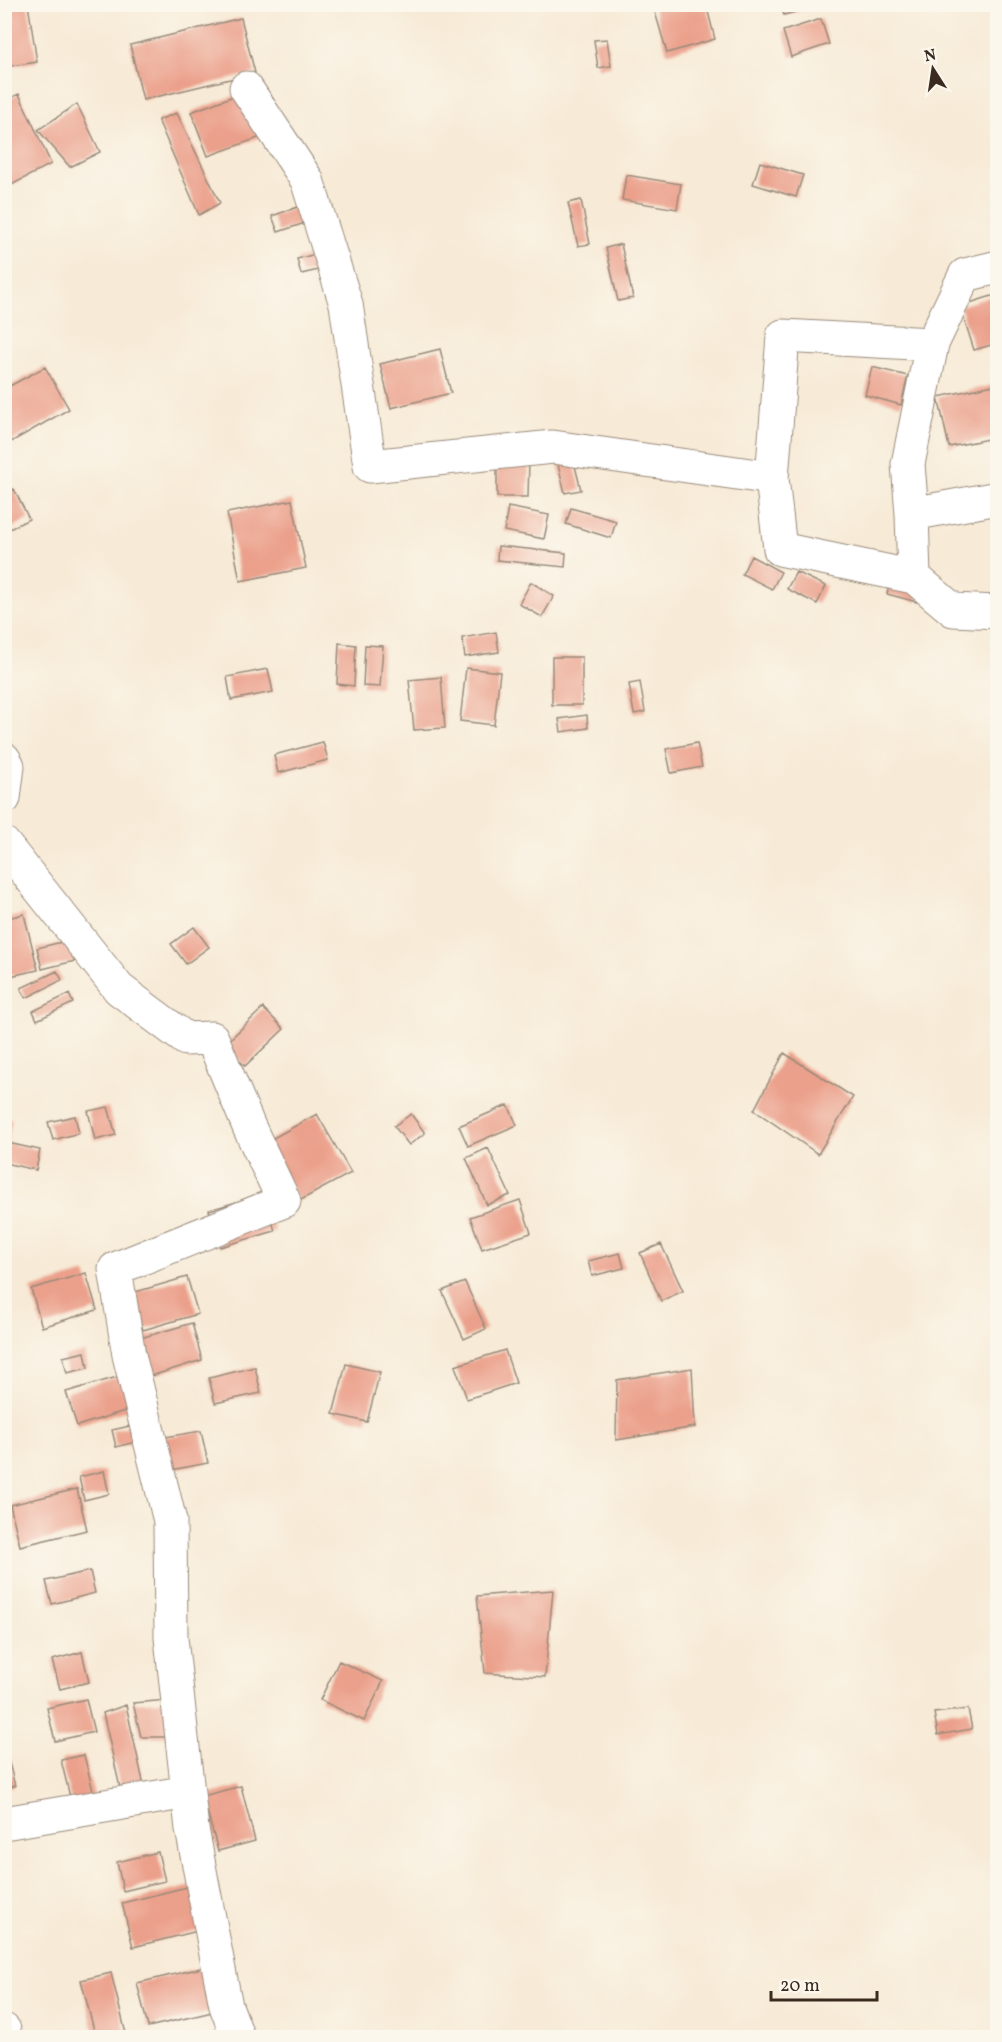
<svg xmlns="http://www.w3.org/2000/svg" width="1002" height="2042" viewBox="0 0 1002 2042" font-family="Vollkorn,serif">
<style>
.building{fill:#eba08b}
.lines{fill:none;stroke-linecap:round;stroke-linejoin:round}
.minor-casing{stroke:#998a7a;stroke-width:35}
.minor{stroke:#fff;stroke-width:33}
</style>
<rect width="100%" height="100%" fill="#fbf7ec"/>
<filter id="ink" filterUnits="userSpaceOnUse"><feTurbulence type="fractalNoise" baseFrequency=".0167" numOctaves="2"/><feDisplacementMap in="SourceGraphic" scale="12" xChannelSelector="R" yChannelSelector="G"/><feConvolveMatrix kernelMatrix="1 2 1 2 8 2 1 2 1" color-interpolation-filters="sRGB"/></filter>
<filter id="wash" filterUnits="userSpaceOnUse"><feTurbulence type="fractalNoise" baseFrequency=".008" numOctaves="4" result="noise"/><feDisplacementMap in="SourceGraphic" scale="24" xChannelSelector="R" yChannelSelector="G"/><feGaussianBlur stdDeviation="1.35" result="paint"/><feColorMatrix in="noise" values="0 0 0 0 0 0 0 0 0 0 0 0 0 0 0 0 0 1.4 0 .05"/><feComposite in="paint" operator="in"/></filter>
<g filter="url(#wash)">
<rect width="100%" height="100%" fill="#f7ead6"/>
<g id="blocks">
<path class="building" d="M4,4H28L37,62L4,67Z
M706,4L715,39L667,53L653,5Z
M780,4H801L803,10L784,15Z
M241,18L255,73L143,100L130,45Z
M821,19L829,44L791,57L783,31Z
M607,39L611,66L598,68L594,40Z
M255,88L272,133L208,156L191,112Z
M19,94L51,164L4,189V101Z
M77,104L100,152L70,167L38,130Z
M177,113L220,203L199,215L158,120Z
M760,162L803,175L796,197L753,184Z
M626,175L681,184L677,209L622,200Z
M581,200L590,244L578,246L568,203Z
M309,203L314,220L278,232L272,216Z
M621,244L633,298L618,301L606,248Z
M323,252L327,268L301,274L297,259Z
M998,294V343L974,350L960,306Z
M440,349L451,393L391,408L380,364Z
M45,367L69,409L4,446V389Z
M872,367L908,376L901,405L865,395Z
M998,384V437L949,447L938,397Z
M497,461H529L528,497H497Z
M574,462L581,490L565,493L558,465Z
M14,489L29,519L4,532V494Z
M292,500L306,568L240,581L227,513Z
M508,507L549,515L544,539L504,531Z
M571,508L616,521L611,538L566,524Z
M498,546L566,553L565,567L497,560Z
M751,556L781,572L772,589L742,574Z
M796,572L826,586L817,604L787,589Z
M891,577L921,584L917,602L887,594Z
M531,582L554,596L542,617L519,604Z
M496,632L499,652L465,657L462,638Z
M339,643L356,645L354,686L337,684Z
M365,645L383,646L380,687L363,686Z
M552,657H582V705H552Z
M466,668L500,672L494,725L460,721Z
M268,669L273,692L231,700L227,677Z
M441,677L445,728L414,730L409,680Z
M640,682L645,712L634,714L629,684Z
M587,715L588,728L561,732L559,719Z
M323,742L328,760L278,773L274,755Z
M697,743L702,767L671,773L666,749Z
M24,914L38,970L10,976L4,953V919Z
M194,927L209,947L186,964L171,944Z
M74,939L79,960L42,969L37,948Z
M57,971L62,980L26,998L21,988Z
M69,994L73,1003L37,1020L33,1011Z
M263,1008L284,1029L245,1066L224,1045Z
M784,1053L853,1097L818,1154L754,1110Z
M508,1105L517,1125L468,1146L459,1126Z
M108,1107L116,1135L95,1140L88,1111Z
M317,1114L351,1173L299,1201L264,1143Z
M411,1114L425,1133L409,1145L394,1126Z
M75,1116L79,1133L53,1140L48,1122Z
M4,1119L12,1120L8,1141L4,1140Z
M8,1143L40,1150L36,1170L4,1163Z
M488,1148L510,1195L487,1205L466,1158Z
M264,1194L275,1231L220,1247L209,1210Z
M520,1200L531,1233L482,1249L470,1217Z
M661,1244L683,1291L661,1301L640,1253Z
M620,1253L624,1268L592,1276L588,1261Z
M86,1273L97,1310L42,1327L31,1289Z
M187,1277L198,1314L143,1330L132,1293Z
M465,1282L486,1329L464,1339L442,1291Z
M192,1323L202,1360L148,1377L137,1339Z
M505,1350L516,1383L467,1399L455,1366Z
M85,1352L88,1368L67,1373L63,1357Z
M346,1364L380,1372L367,1422L333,1414Z
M255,1367L261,1393L215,1403L209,1378Z
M692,1368L695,1427L616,1440L617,1380Z
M124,1375L134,1408L77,1426L66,1392Z
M139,1424L143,1440L116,1447L112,1430Z
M201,1431L208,1463L171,1470L165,1437Z
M104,1471L109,1494L84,1500L79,1477Z
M77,1489L87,1530L20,1546L10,1505Z
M90,1571L95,1593L52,1604L46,1581Z
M553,1590L545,1677L485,1673L477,1596Z
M82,1652L89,1682L60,1689L52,1660Z
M339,1661L383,1681L364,1721L320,1700Z
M86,1699L94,1732L55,1741L47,1708Z
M168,1700L182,1737H141L133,1703Z
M126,1705L144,1786L121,1792L103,1713Z
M968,1709L972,1729L938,1735L934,1713Z
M5,1747L15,1786L4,1788V1748Z
M84,1755L95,1799L72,1805L61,1760Z
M241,1786L255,1841L218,1851L203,1796Z
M158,1852L165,1881L123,1891L117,1862Z
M195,1885L206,1929L133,1947L122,1903Z
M210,1966L221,2010L148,2027L137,1983Z
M111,1973L127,2038H96L81,1980Z"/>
</g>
</g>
<g filter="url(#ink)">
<use href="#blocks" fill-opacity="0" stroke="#998a7a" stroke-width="1.5"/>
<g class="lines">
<g class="minor-casing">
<path id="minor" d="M246,88L307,180L346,304L370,466L553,447L772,478
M998,498L912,514L914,577L953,610L998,612
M912,514L908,464L932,344
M914,577L780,549L772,478L783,336L932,344L965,275L998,267
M4,759L8,766L4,798
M4,844L119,989L186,1039L212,1038L249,1127L284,1201L115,1269L129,1355L170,1521L171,1638L192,1829L226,2006L238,2038
M4,1823L188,1792
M4,2030L5,2038"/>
</g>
<use href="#minor" class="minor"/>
</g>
</g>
<rect width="1002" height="2042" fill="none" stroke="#fbf7ec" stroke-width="24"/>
<g transform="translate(933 69) rotate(348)" stroke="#fbf7ec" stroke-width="4.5" paint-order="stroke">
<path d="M0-4.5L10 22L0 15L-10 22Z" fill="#3b2a1e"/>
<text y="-9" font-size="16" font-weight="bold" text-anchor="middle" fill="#3b2a1e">N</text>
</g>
<path d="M771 1991v9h106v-9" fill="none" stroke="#3b2a1e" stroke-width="3"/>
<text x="780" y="1991" font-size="18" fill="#3b2a1e" stroke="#fbf7ec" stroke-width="4.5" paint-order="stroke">20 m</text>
</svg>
